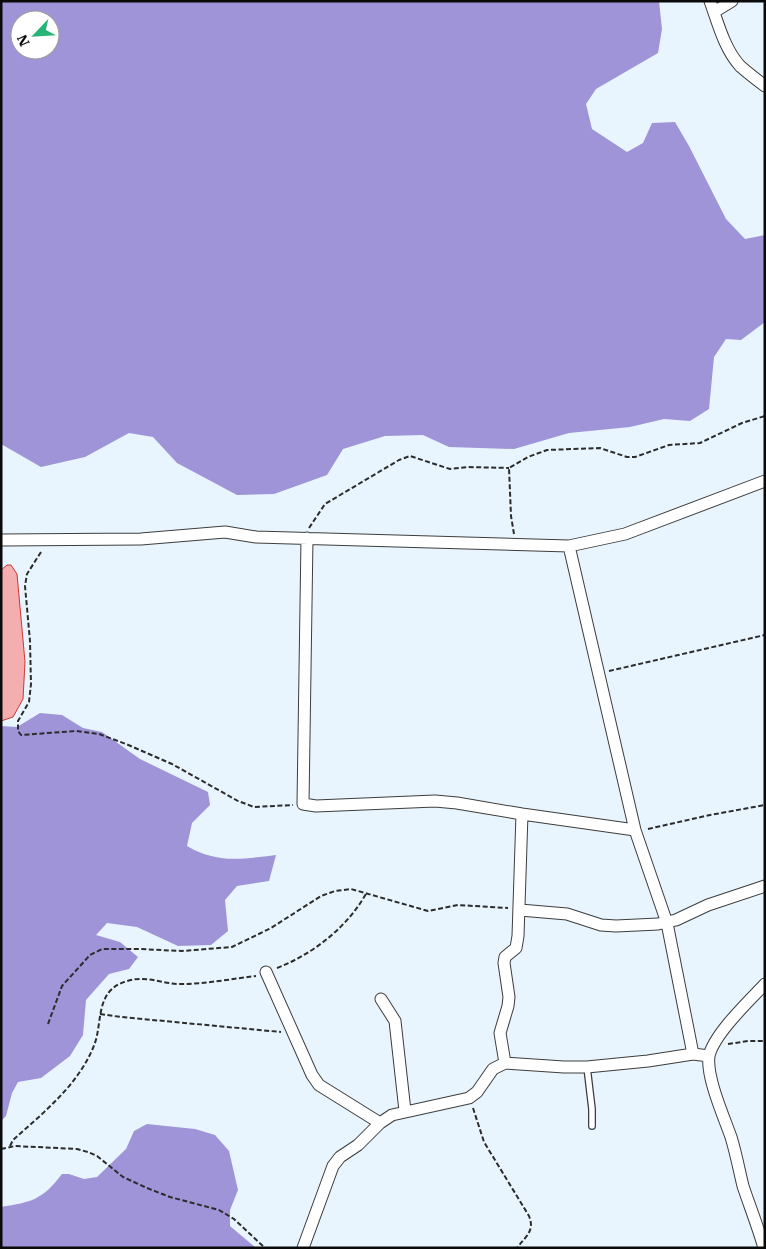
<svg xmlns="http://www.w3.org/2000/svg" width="766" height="1249" viewBox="0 0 766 1249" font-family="'IBM Plex Serif',serif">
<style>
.forest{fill:#9e94d7;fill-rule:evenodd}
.water{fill:#f4aeaf;stroke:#c93938}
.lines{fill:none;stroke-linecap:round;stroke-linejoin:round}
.service-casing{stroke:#3d3d3d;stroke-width:8}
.minor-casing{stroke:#3d3d3d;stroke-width:13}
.path{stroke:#2c2c2c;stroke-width:2;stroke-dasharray:5 2.5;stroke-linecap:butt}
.service{stroke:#fff;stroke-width:5.5}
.minor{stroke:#fff;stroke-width:11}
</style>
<rect width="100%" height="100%" fill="#e8f5fe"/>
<path class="forest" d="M1,1H659L662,29L658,53L596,89L586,104L592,129L627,152L643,143L652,123L675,122L689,146L726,219L745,239L765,235V322L741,340L726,339L714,357L709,409L690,421L664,419L630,427L569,433L514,449L449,447L423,435L385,436L343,449L327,475L274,494L237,495L177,463L153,437L129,433L85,457L41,467L1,444ZM20,20H50V50H20Z
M40,713L62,715L83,728L102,732L140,759L208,792L210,805L192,823L187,846C218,864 242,859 276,855L269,881L237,886L225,900L228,931L211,945L178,946L137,927L107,923L96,935L120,942L138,957L129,969L109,974L86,1000L83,1035L70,1056L41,1078L18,1082L12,1093L6,1116L1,1121V726L17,727Z
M147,1124L195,1129L215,1135L229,1151L238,1190L230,1210V1226L256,1248H1V1207C32,1202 42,1200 62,1174H69L84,1179L97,1177L126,1149L134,1131Z"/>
<path class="water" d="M7,565H11L17,574L25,662L23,699L13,717L1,721V570Z"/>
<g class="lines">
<g class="service-casing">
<path id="service" d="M587,1067L592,1109V1126"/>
</g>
<g class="minor-casing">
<path id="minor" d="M710,1C718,23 724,48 740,66C748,73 757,80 765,86
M714,12L732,1
M307,538L303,804L316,806L435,801L457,803L522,814L635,830
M1,540L141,539L225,532L256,537L569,546L625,534L765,481
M569,546L635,830L667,923L693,1054
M520,910L567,914L601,925L616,926L658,924L676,920L708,905L765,886
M266,972L312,1075L319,1085L380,1123
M381,999L395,1021L405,1111
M505,1063L500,1033L508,1006L509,997L504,963L505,957L516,948L518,936L522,814
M303,1248L333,1166L340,1157L358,1145L380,1123L392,1115L469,1098L477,1092L493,1069L505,1063L564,1067H587L648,1061L693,1054L709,1056
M764,1248C758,1227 750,1207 743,1186C739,1170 736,1153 731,1137C724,1117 706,1077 709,1056C714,1034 749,1001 765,984"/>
</g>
<path class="path" d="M309,528L325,504L399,460L410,456L450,469L468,467L509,468
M514,534L511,516L509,468L528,457L547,450L600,448L627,457H635L669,445L700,443L742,423L765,416
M41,552L27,574L25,586L30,641L31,684L29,702L18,721V731L21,735L76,731L99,734L126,744L172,764L238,801L254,807L293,805
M609,671L765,635
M648,829L710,815L765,805
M277,968C313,954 348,927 367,892
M100,1014L121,1017L281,1032
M48,1024L62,986L90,955L102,949H139L182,951L232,947L271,928L321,896L335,891L351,889L428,911L458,905L508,908
M728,1044L748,1041H765
M473,1108L484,1142L529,1216C535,1231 526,1236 517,1248
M10,1146L13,1140C43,1113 77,1086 93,1048C104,1024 93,991 127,981C146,975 162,984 180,984C205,984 231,979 256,976
M1,1149L15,1146L77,1149L88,1152L97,1156L123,1177L147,1188L170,1197L219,1210L234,1219L265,1248"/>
<use href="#service" class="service"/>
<use href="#minor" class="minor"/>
</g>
<rect width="766" height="1249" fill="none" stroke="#0a0a0a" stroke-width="5"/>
<g transform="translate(35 35) rotate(245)"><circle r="24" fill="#ffffff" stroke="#9d9d9d"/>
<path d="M0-4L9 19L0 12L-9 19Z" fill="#27b577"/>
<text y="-8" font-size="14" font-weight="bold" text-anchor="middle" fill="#0a0a0a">N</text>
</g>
</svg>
